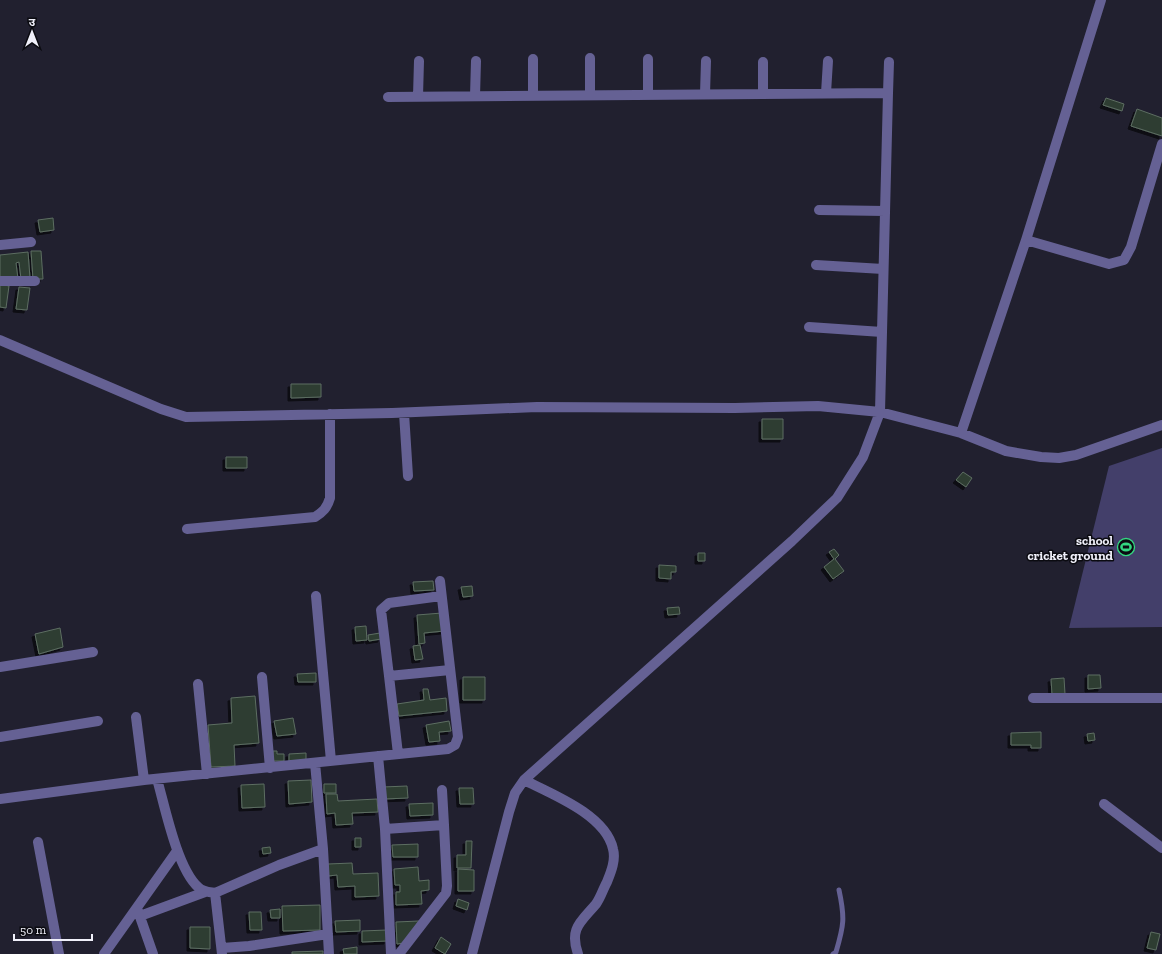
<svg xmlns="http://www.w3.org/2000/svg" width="1162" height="954" viewBox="0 0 1162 954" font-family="'Zilla Slab','Noto Sans Devanagari',serif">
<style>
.green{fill:#433f6a}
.building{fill:#2d3c32;stroke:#5d6e62;filter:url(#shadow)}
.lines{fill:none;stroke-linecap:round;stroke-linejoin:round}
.lane{stroke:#656194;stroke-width:5}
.street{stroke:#656194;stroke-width:10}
.labels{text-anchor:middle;stroke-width:3;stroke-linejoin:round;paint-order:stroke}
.poi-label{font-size:13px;font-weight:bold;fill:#f0f0fa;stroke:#0b0b11;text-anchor:end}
</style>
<defs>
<filter id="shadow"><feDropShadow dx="-3" dy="3" stdDeviation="0" flood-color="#0009"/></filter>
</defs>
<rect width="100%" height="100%" fill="#21202f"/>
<path class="green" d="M1162,448V627L1069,628L1109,466Z"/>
<path class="building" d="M1106,98L1124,104L1122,111L1103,105Z
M1137,109L1162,118V136L1131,126Z
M53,218L54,230L40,232L38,220Z
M31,251H41L43,279H33Z
M28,252L30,278L21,279L19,262L16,263L18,279L0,280V255Z
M0,284L9,286L6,308L0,307Z
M19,287L30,288L27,310L16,309Z
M291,384H321V397L291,398Z
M762,419H783V439H762Z
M226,457H247V468H226Z
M963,472L972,478L966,487L956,480Z
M834,549L839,555L835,559L844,571L833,579L824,567L834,559L829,552Z
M698,553H705V561H698Z
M659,565L676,566V572H671V579L659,578Z
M433,581L434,590L414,591L413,582Z
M472,586L473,596L463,597L461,587Z
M679,607L680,614L668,615L667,608Z
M442,613L444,631L424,633L425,643L419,644L417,615Z
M366,626L367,640L356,641L355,627Z
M60,628L63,647L39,654L35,634Z
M380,633L381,639L369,641L368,635Z
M420,645L423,659L415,660L413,646Z
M316,673V682H298L297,674Z
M1088,675H1100L1101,688L1088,689Z
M463,677H485V700H463Z
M1064,678L1065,694H1052L1051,679Z
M423,689H428L430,700L446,698L447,711L399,716L397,704L424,700Z
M255,696L259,743L234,745L235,766L211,767L208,725L232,723L231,698Z
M293,718L296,734L277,736L274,721Z
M449,721L451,731L439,732L440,741L429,742L426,725Z
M1041,732V748H1031V745H1011V733Z
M1094,733L1095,740L1088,741L1087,734Z
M273,751H277V754H284V761H273Z
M306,753V760L289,761V754Z
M311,780L312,802L289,804L288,781Z
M264,784L265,807L242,808L241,785Z
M324,784H336V793H324Z
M407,786L408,798L384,799L383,787Z
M459,788H473L474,804H460Z
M326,794H337L338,801L377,799L378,812L352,813L353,824L336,825L335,813L327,814Z
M433,803V815L410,816L409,804Z
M355,838H361V847H355Z
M466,841H472L471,868H457V855H466Z
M418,844V857H393L392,845Z
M270,847L271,853L263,854L262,848Z
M352,863L353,874L378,873L379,896L355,897V886L338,887L337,875L328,876V864Z
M418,867L419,881L429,880V890L421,891L422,904L396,905V892H400V885H395L394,869Z
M458,869L474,870V891H458Z
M458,899L469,903L467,910L456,906Z
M320,905V930L283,931L282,906Z
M280,909V918H271L270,910Z
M249,912H261L262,930H250Z
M360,920V931L336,932L335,921Z
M419,921L404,943L397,944L396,922Z
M190,927H210V949L190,948Z
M387,930V941L362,942V931Z
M1151,932L1160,934L1156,950L1147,948Z
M441,937L451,944L445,954L435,948Z
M357,947V954H344L343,949Z
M323,951V954H292V952Z"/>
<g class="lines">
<path class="lane" d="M833,954L836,952C844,925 845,918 839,890"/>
<path class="street" d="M590,58V95
M533,59V96
M648,59V95
M826,93L828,61
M888,93L889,62
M705,94L706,61
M763,94V62
M418,96L419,61
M475,96L476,61
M388,97L888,93L880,412L863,457L837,498L792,541L524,780L515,793L509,812L472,954
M819,210L885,211
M1026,240L1109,264L1124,260L1131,247L1162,144
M0,245L31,242
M816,265L883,269
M0,281H35
M809,327L882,332
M0,340L161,409L186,417L392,413L537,407L735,408L818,406L880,412L961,433L1006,451L1041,457L1059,458L1076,455L1162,425
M404,413L408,476
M961,433L1026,240L1101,0
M187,529L315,517C323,512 327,508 330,498V414
M316,596L331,761
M0,667L93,652
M389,676L381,610L389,603L441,596
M262,677L270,768
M198,684L207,774
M1033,698H1162
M136,717L144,780
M0,737L98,721
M398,754L389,676L450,670
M378,756L385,829L391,954
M315,763L323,849L329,954
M157,779C165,807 177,868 198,887C203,892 209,892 215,893
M524,780C552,794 606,815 613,849C616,860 611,872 607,882C603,889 601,897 596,904C581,922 569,928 578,954
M442,790L444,825
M0,799L144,780L448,749L455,745L458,737L440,581
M1104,804L1162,848
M385,829L444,825L447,886L446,893L399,954
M38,842L59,954
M138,911L153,954
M140,916L205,892
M222,948L249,946L328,934
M104,954L177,851
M222,954L215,893L279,865L323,849"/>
</g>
<defs>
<g id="stadium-ring" transform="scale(0.9)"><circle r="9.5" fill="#0b0b11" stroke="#34d881" stroke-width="1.5"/><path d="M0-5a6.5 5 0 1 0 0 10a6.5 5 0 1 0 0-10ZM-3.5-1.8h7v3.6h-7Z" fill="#34d881"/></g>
</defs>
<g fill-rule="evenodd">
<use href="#stadium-ring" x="1126" y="547"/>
</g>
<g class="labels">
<g class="poi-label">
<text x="1113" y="545">school<tspan x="1113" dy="15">cricket ground</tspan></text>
</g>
</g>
<g transform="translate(32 32)" stroke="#0b0b11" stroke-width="3" paint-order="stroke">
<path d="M0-3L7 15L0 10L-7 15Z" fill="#f0f0fa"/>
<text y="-6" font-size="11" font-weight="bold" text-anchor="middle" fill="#f0f0fa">उ</text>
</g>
<path d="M14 934v6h78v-6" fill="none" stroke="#f0f0fa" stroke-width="2"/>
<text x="20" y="934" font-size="12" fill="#f0f0fa" stroke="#0b0b11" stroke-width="3" paint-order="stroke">50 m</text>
</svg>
